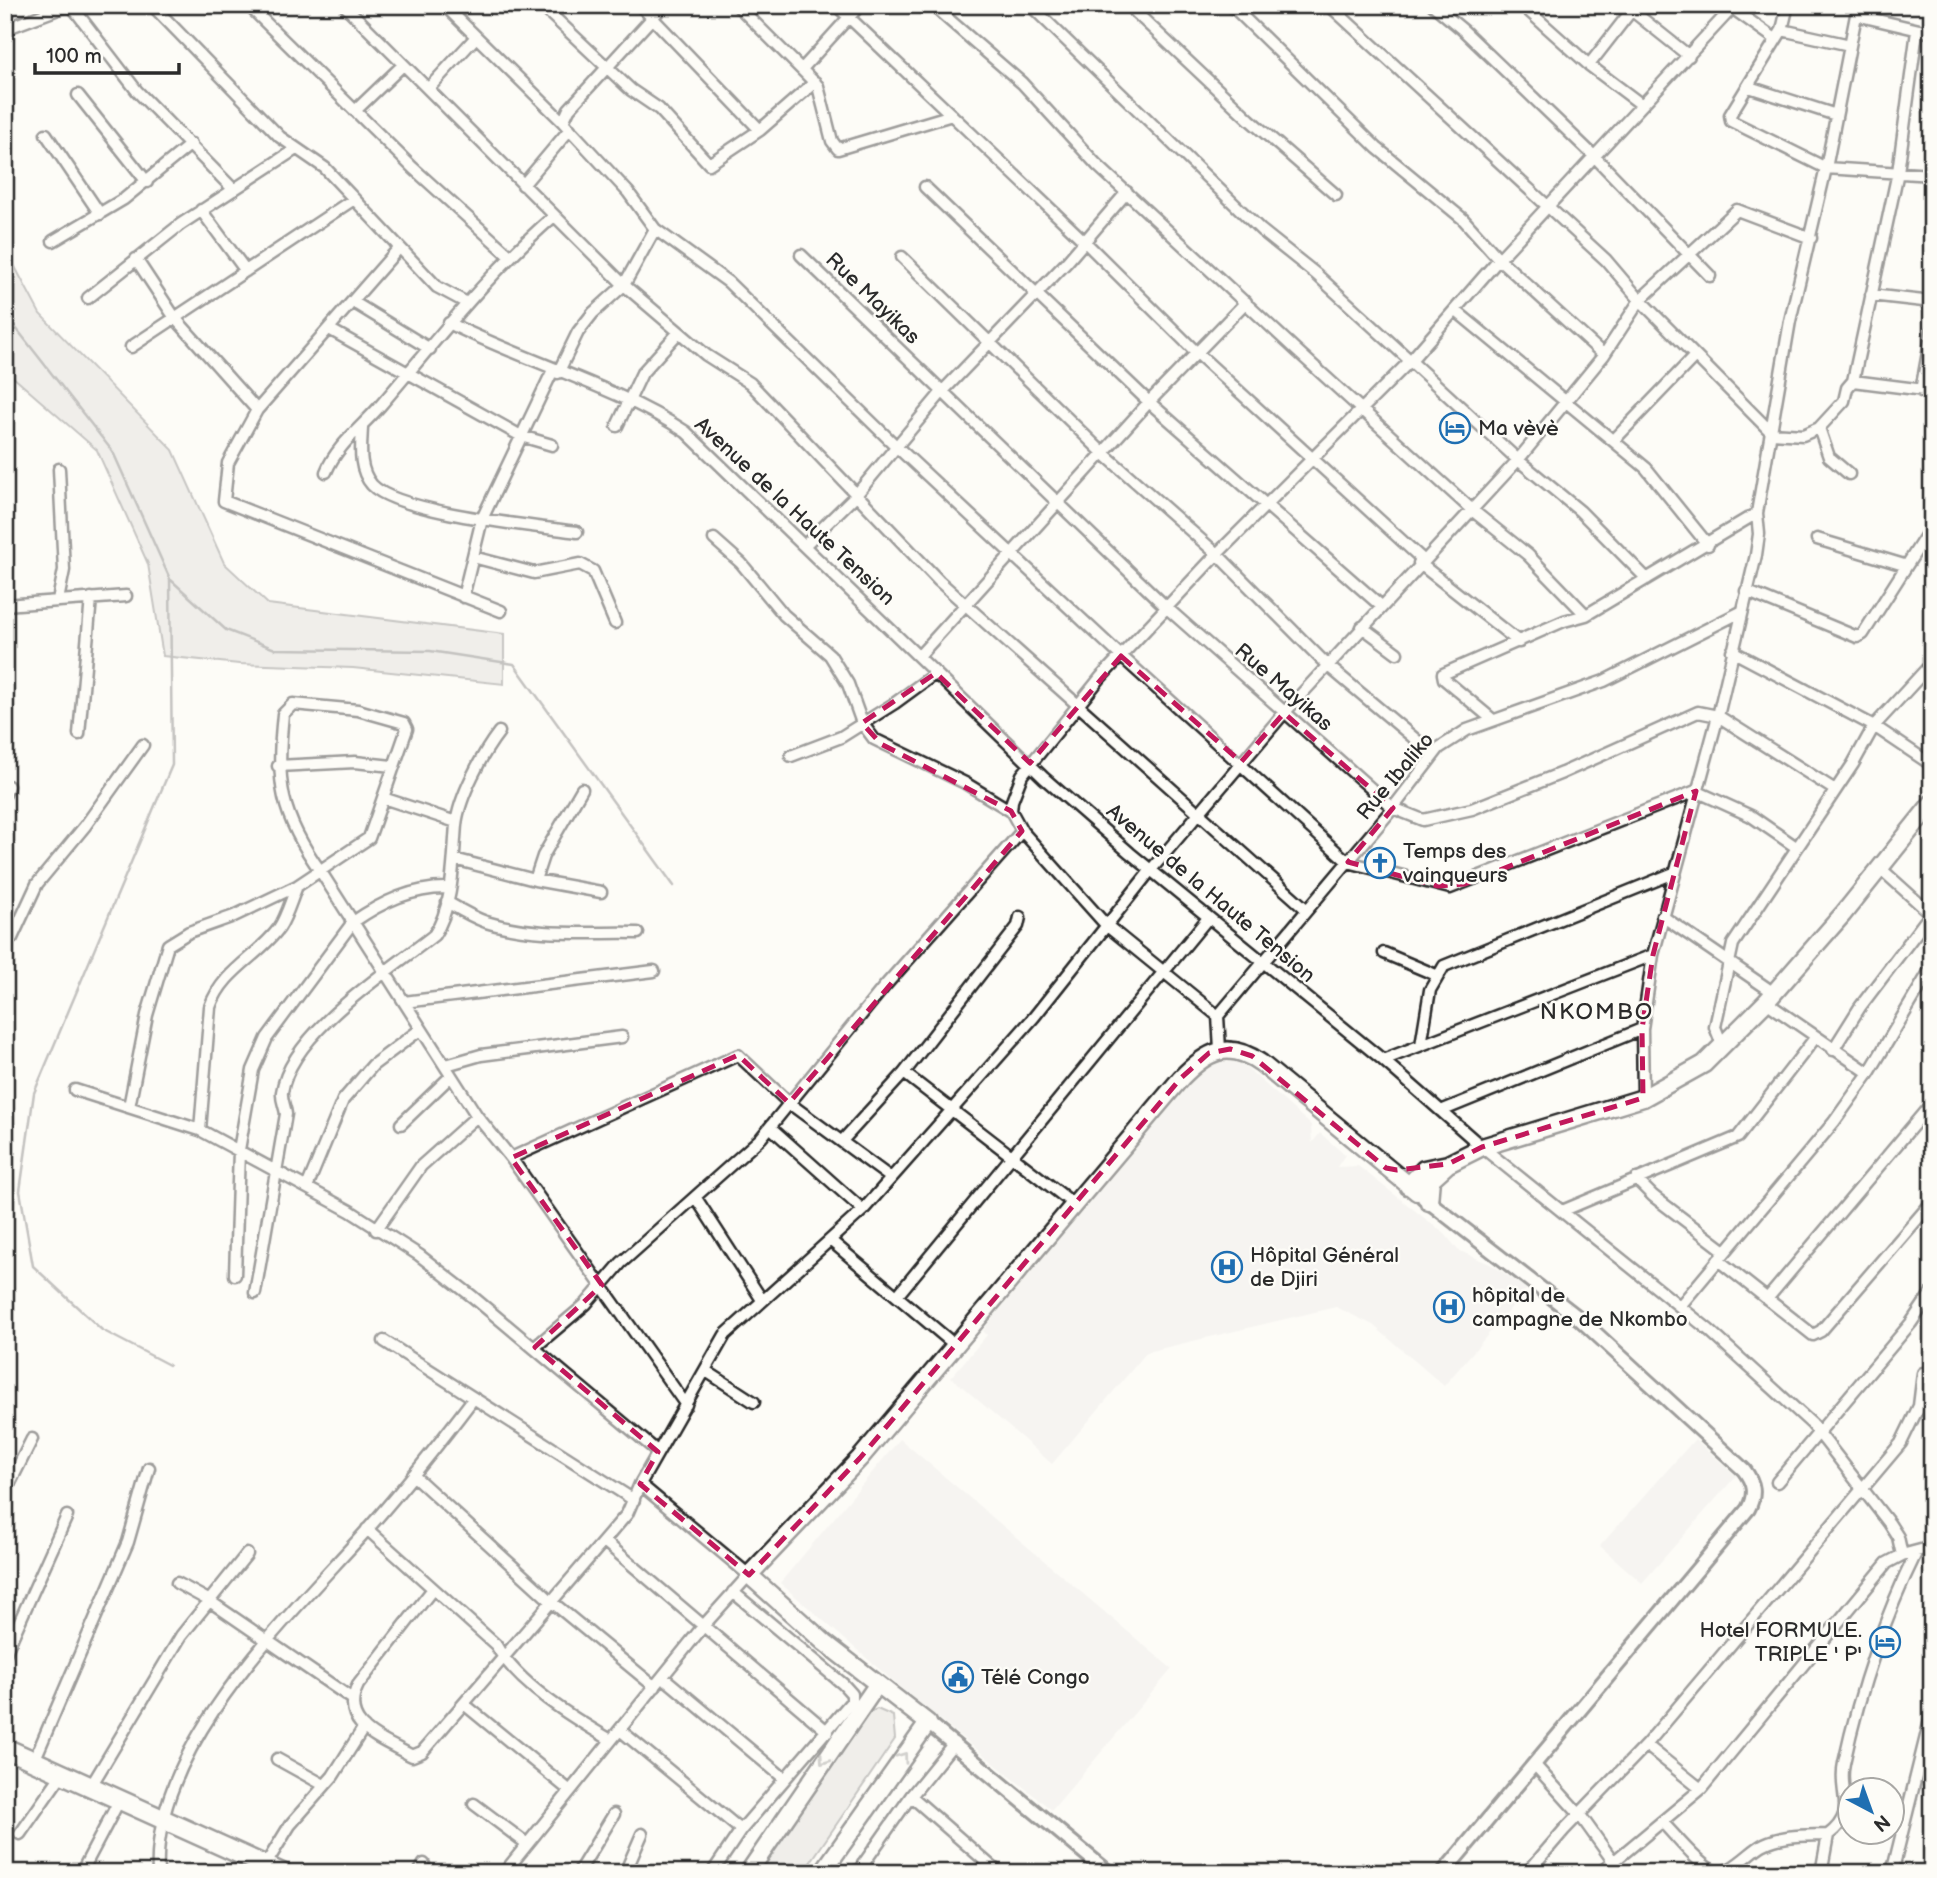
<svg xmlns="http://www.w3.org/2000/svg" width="1937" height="1878" viewBox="0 0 1937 1878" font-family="'Balsamiq Sans',sans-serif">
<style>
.built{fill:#edece8}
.green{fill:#dfdeda;stroke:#858482;stroke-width:2}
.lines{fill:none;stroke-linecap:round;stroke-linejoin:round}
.stream{stroke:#7e7d7b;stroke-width:2.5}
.minor-casing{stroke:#2b2b2b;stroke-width:15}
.tertiary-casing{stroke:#2b2b2b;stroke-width:18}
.primary-casing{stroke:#2b2b2b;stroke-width:21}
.trunk-casing{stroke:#2b2b2b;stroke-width:23}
.minor{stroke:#fdfcf7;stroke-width:10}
.tertiary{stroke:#fdfcf7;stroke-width:12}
.primary{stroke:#fdfcf7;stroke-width:16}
.trunk{stroke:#fdfcf7;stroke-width:18}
.oneway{stroke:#9e9e9b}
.marked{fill:none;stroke:#c2185b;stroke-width:5;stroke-dasharray:14 9;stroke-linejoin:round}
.labels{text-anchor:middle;stroke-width:5;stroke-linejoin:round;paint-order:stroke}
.street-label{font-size:21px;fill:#2b2b2b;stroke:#fdfcf7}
.poi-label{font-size:21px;fill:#2b2b2b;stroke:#fdfcf7;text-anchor:start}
.neighbourhood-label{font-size:23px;letter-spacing:2px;fill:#2b2b2b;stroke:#fdfcf7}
</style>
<rect width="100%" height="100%" fill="#fdfcf7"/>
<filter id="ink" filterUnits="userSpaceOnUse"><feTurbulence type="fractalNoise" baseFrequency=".0143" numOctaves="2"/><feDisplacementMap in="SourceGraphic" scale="14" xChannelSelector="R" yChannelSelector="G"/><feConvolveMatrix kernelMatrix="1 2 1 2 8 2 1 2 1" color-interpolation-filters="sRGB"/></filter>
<g filter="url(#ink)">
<path class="built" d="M1221,1057L1237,1059L1311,1125L1312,1143L1320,1133L1345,1155L1337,1167L1358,1166L1445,1234L1458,1250L1492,1265L1527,1289L1444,1386L1373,1325L1336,1307L1147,1352L1052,1464L951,1377L987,1335L983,1331L994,1316L1185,1085Z
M900,1439L1172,1669L1052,1810L909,1695L780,1583Z
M1695,1439L1736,1476L1642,1583L1600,1546Z"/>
<path class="green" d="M5,248L40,314L173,450L224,563L268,604L504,634V684L353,668L239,664L163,656L148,564L97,450L5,370Z
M877,1709L893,1716L895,1739L803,1873H756L856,1728L869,1712Z"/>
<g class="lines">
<path class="stream" d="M5,314L113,452L170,579L172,765L34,1093L20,1191L33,1266L102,1330L169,1365
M171,580L226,630L275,649L430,651L514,664L674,886"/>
<g class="minor-casing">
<path id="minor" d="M71,5L137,91L234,190
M152,5L280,137L325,168L437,287L467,303
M248,5L413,168L509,255
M344,5L624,285L706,355L750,383L939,581L1306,909
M444,5L563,122L628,192L655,229L728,282L896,446L1121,656L1348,862L1450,888L1696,791L1751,816L1796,847
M541,5L631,90L659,109L709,164L760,130L815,82
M640,5L760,130
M737,5L818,86L832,141L838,149L952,115
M836,5L1083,240L1196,352L1423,560
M932,5L1022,83L1097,165L1296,350L1472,510L1528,555L1586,615
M1030,5L1261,230L1316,274L1518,460L1580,511L1647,579
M1128,5L1250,120L1336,195
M1231,5L1377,148L1463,219L1499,259L1604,355
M1329,5L1606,260L1640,300L1772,433L1803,435L1819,428L1844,401L1847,388L1853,381L1898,172L1917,31
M1433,5L1463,30L1594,156L1710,276
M1522,5L1589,65L1642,105
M1625,5L1689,56
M1788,5L1782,30L1730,115L1731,121L1826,168L1932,175
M1732,8L1774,38
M1856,15L1932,33
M5,29L69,5
M1782,30L1850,45
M1589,65L1635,6
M802,69L860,5
M1749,87L1836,115
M428,89L476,37
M78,95L147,182
M355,111L403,65
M563,122L569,109L664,5
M46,134L100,214
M523,185L570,129
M925,187L1149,402L1380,605
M201,210L246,271
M53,241L124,199L191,144
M399,248L257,410L228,463L224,501L501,611
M801,255L1167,608L1393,808L1423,820L1472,809L1562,773L1698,712L1718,716L1835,790
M902,257L1103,453L1217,554L1327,665L1433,754
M136,259L175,318L257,410
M1871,295L1932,302
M88,298L181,224L296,149
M353,302L430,349
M1455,310L1646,468L1708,545
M449,323C524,361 618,387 686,432L1044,778L1130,853L1383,1060L1482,1147L1709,1330L1812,1424L1889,1523L1898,1537L1902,1555
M329,329L521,436L552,445
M131,347L354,199
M558,373L578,332L593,313L624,285L655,229
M1853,381L1932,391
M1921,391L1932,330
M617,426L642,373L679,332
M362,428C361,448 358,469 372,485C398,513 535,526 577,532
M1819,428L1829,457L1849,474
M1614,440L1694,357
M326,472C337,445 361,428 380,406C436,341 488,273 554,216
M714,539L741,563L784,615L830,655L848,684L862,723L874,739L965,783L1011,811
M1817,539L1904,565
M805,545L856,495L942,392L1067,262L1127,192
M473,557L534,573L580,564L593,571L615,623
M1419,563L1519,642
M1746,591L1857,637L1863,634L1932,526
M463,597L482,519L553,370
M58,600L64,570L59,469
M5,605L126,596
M1362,627L1397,653
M1732,651L1874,726L1932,765
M919,656L1149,402L1246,302
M1493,720L1444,679L1443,674L1564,621L1586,615L1757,513
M79,734L91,598
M791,756L841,737L895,703L936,673
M278,766L355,762L392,766
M5,794L8,786
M383,798L456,822
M454,859L535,880L601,892
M1880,868L1932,915
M535,880L543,856L582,789
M447,902C459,909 472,917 486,922C534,937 588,932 638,933
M1662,916L1774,993
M5,943L12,938L37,884L85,826L143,745
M1384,953L1436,975
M404,1002L654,971
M1766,1002L1869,1073
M1218,1016L1393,808L1439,748L1467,730L1604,681L1741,612
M1421,1045L1430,990L1444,966L1674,873
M1723,1047L1715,1027L1733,944L1853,764L1874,726L1932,663
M1220,1049L1218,1016L1106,925L1022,831L1011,811L1012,801L1022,775L1101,677L1217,554L1412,359L1499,259L1735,5
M1833,1050L1860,1007L1932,912
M1383,1060L1653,955
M446,1065L481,1055L622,1037
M904,1073L1075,1205
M75,1090L200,1130L350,1211L419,1255L473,1297L658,1452
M1643,1098L1642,1029L1653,955L1718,716L1756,555L1759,534L1757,513L1790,321L1826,168L1858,5
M129,1107L147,1015L168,945L189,932L234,916L297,886L369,838L407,729L404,723L358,710L293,704L283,714C276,783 280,815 321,872L477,1116L511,1158L686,1405
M1441,1111L1642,1029
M401,1124L451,1076
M770,1127L863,1210
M200,1130L210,1007C223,970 258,957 279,928C287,916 291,900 297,886
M842,1141L904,1073L1018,926L1020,917
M511,1158L738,1055L789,1103L891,1178
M1636,1179L1653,1196L1725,1251
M307,1187L343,1100L373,1065L421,1029
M696,1198L762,1300
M1562,1211L1738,1137L1815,1038
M376,1230L421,1166L477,1116
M830,1240L956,1346
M1718,1260L1813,1335L1821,1331L1932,1202
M235,1275L239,1150L253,1070L267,1038L353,922C382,902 413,887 449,888
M255,1293L286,1114C285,1106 281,1100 282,1092C291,1032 389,971 434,935C454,906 453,859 456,825C459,797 482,754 499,732
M897,1296L1208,918
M1767,1299L1932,1103
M1680,1306L1834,1122L1869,1073L1932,967
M384,1341L634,1500
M535,1347L586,1304L621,1263L761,1138L884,987L1022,831
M706,1371L754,1402
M413,1475L552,1602L655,1687
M1777,1482L1911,1323L1932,1292
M5,1493L32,1439
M367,1529L496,1645C517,1684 573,1718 611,1740
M604,1541L828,1732
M177,1583L208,1600L351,1698
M432,1590L358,1685C338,1726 382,1739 412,1756L422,1752L627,1514L640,1484L725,1335L863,1210L1034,1017L1150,871L1284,713L1518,460L1604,355L1640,300L1737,210L1811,238
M5,1654L67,1516
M663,1677L785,1779
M464,1704L569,1790
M620,1730L741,1830
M1646,1745L1701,1789
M277,1759L324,1785
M34,1761L128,1542L149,1468
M1534,1764L1580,1815L1613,1861
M91,1786L181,1636L247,1554
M911,1796L999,1873
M474,1804L526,1843
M1663,1823C1675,1835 1699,1866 1714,1871C1730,1877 1751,1850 1764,1844C1784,1834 1807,1836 1828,1835C1859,1812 1837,1793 1844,1763C1860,1689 1884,1618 1917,1551
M20,1834L62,1774
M863,1864L876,1873
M263,1869L290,1825L333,1776L364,1727
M81,1873L120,1799
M158,1873C151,1747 287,1619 366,1531C403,1489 439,1444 473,1399
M419,1873L424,1864
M504,1873L705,1624L749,1575L640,1484
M578,1873L614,1814
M625,1873L642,1834
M712,1873L741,1830L852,1701V1694L843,1684L733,1592
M857,1873L911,1796L954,1743
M1527,1873L1564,1830L1646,1745L1901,1443L1919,1406L1923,1373
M1600,1873L1701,1789L1887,1563L1902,1555L1932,1547
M1821,1873L1828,1835
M1892,1873L1932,1712"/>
</g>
<g class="tertiary-casing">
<path id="tertiary" d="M1424,1198L1580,1319L1744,1470C1754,1483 1756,1494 1748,1509L1443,1873
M928,1723L1109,1873"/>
</g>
<g class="primary-casing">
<path id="primary" d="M1408,1186L1424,1169L1448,1164L1482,1147L1643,1098L1704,1064L1766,1002L1843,914L1932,803
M1429,1202L1431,1179
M748,1873L877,1685
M822,1873L928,1723L825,1643L749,1575L860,1458L1181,1078C1206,1052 1228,1039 1261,1063L1417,1192L1448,1164"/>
</g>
<g class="trunk-casing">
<path id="trunk" d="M5,1748L282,1873"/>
</g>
<use href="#minor" class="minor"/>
<use href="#tertiary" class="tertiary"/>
<use href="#primary" class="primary"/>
<use href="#trunk" class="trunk"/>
</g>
<defs><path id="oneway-chevron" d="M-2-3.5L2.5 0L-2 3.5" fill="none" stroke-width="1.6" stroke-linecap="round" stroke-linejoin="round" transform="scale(1.75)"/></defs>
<g class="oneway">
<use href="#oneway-chevron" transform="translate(903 1757) rotate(-54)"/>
<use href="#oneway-chevron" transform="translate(824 1760) rotate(125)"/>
</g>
</g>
<path d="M0 0H1937V1878H0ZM1121,656L1241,762L1284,713L1393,808L1348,862L1438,886L1465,884L1696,791L1653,955L1642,1029L1643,1098L1482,1147L1448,1164L1397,1170L1386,1168L1252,1056L1230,1049L1209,1053L1181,1078L860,1458L749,1575L640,1484L658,1452L535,1347L602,1285L511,1158L738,1055L789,1103L1022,831L1011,811L881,744L862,723L936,673L1030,763Z" fill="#fdfcf7" fill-opacity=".55" fill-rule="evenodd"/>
<path class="marked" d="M1121,656L1241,762L1284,713L1393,808L1348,862L1438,886L1465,884L1696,791L1653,955L1642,1029L1643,1098L1482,1147L1448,1164L1397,1170L1386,1168L1252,1056L1230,1049L1209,1053L1181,1078L860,1458L749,1575L640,1484L658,1452L535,1347L602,1285L511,1158L738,1055L789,1103L1022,831L1011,811L881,744L862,723L936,673L1030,763Z"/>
<defs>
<g id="hotel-ring" transform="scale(1.575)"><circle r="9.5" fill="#fdfcf7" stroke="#1f6fb2" stroke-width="1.5"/><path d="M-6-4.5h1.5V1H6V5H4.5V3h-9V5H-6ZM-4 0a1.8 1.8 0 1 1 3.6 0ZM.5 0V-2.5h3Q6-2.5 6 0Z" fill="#1f6fb2"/></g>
<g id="church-ring" transform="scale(1.575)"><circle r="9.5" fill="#fdfcf7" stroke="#1f6fb2" stroke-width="1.5"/><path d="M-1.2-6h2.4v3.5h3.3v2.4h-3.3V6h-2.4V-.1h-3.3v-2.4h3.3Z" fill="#1f6fb2"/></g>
<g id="hospital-ring" transform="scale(1.575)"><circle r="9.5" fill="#fdfcf7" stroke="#1f6fb2" stroke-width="1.5"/><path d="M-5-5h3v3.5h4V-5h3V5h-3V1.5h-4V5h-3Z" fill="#1f6fb2"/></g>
<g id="civic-ring" transform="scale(1.575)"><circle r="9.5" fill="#fdfcf7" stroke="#1f6fb2" stroke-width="1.5"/><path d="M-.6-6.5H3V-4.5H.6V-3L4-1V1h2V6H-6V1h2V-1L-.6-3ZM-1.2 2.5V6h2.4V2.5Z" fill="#1f6fb2"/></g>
</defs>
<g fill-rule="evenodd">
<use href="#hotel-ring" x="1455" y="428"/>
<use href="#church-ring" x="1380" y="863"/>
<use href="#hospital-ring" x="1227" y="1267"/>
<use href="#hospital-ring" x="1449" y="1307"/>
<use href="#hotel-ring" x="1885" y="1642"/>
<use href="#civic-ring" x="958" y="1677"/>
</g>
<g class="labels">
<g class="street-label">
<text transform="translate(873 298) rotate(44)" y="7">Rue Mayikas</text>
<text transform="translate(795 511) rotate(43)" y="7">Avenue de la Haute Tension</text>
<text transform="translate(1284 687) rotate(41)" y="7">Rue Mayikas</text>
<text transform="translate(1395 776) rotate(-50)" y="7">Rue Ibaliko</text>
<text transform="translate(1211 893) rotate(40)" y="7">Avenue de la Haute Tension</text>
</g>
<g class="poi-label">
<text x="1478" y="435">Ma vèvè</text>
<text x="1403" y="858">Temps des<tspan x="1403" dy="24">vainqueurs</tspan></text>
<text x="1250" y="1262">Hôpital Général<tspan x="1250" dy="24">de Djiri</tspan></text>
<text x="1472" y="1302">hôpital de<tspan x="1472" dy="24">campagne de Nkombo</tspan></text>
<text x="1862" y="1637" text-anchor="end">Hotel FORMULE.<tspan x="1862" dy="24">TRIPLE ' P'</tspan></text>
<text x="981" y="1684">Télé Congo</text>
</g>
<g class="neighbourhood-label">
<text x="1597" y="1019">NKOMBO</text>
</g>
</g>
<rect width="1937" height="1878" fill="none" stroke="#fdfcf7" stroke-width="28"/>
<rect x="14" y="14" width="1909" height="1850" fill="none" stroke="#2b2b2b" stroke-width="2.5" filter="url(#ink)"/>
<g transform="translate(1871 1811) rotate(139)"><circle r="33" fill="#fdfcf7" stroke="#a9a8a5" stroke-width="2"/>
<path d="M0-5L12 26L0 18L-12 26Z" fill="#1f6fb2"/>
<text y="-10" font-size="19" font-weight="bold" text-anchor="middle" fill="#2b2b2b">N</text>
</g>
<path d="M35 63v10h144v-10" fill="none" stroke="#2b2b2b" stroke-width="3.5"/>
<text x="46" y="63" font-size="21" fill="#2b2b2b" stroke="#fdfcf7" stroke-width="5" paint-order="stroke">100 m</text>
</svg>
